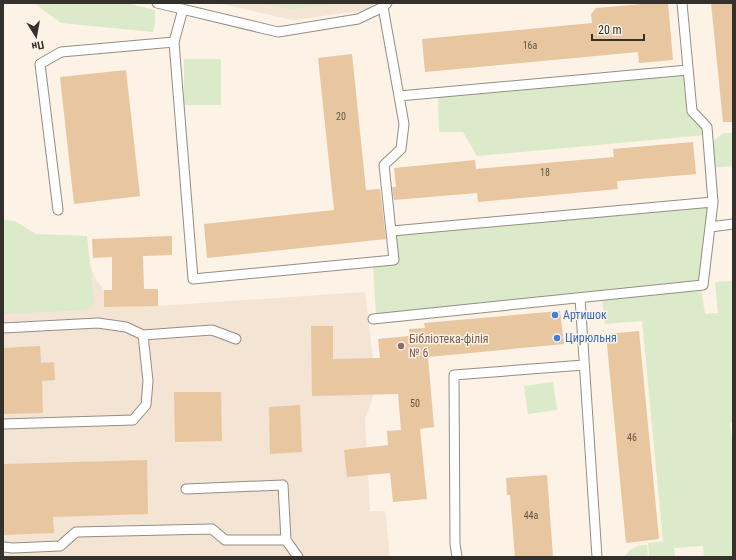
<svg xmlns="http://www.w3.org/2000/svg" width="736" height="560" viewBox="0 0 736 560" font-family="'Roboto Condensed',sans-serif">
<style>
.built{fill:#f3e4d3}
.green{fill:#dbeac9}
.building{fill:#e8c69f}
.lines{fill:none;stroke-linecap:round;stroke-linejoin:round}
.lane-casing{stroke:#968d83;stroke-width:11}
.lane{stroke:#fff;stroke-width:9}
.shop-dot{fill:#3f7fe0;stroke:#fcf2e6;stroke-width:1.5}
.education-dot{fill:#8d6e63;stroke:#fcf2e6;stroke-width:1.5}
.labels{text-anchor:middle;stroke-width:3;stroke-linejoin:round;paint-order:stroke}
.number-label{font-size:10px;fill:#615649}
.shop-label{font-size:12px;fill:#366cbe;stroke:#fcf2e6;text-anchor:start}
.education-label{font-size:12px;fill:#785e54;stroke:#fcf2e6;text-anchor:start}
</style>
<rect width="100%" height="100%" fill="#fcf2e6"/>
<path class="built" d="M218,3H375L367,10L293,20Z
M3,236L87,239L89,261L95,278L104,290L158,306L365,292L373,359L374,394L365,419L370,511H385L390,557H3Z"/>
<path class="green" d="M34,3H126L155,10V23L153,32L61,23Z
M260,3H343L290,9Z
M184,59H221V105H184Z
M684,72L687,112L706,135L477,156L463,132H439L438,96Z
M724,133H733V166L710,168L709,144Z
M710,205L700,283L376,316L373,265L397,263L395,234Z
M3,220L15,221L36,234L87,236L94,303L86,310L3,314Z
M733,281V423H730L733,452V557H704L703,546L674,548L675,557H649L648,543L663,541L642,321L605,324L602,298L701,289L705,314L718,313L715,282Z
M553,382L557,410L528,414L524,386Z
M641,545H647L648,557H625C628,549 634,548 641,545Z"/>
<path class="building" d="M654,3H668L673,60L639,63L638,52L425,72L422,39L592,23L591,14L596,8Z
M711,3H733V122H723Z
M352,54L366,190L380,189L386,239L207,258L204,224L334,210L318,58Z
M126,70L140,196L74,204L60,77Z
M693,142L696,174L617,181L618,189L478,202L477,193L394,200L392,187H396L394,168L475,160L476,169L614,157L613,149Z
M172,236V255L143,256L144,289H158V306L104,307V290H112V257L93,258L92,239Z
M560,311L564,344L428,357L434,427L420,429L427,499L393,502L390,473L347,477L344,450L388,445L387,431L401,430L398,394L312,396L311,326H333V359L380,358L378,339L409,336V329L425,328L424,323Z
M639,331L659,539L626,543L606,334Z
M40,346L41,363L54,362L55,380L42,381L43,413L3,414V348Z
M174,392H221L222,441L175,442Z
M300,405L302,452L270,454L269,407Z
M147,460L148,514L53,517L54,533L3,535V464Z
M547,475L553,557H515L510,495H507L506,478Z"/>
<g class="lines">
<g class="lane-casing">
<path id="lane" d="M157,3L278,32L358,19L383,7
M183,9L174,42L193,279L394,260L384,165L401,149L404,124L383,7L387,3
M399,96L688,70
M58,210L40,64L61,52L174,42
M710,227L733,224
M392,231L713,202
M580,298L597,557
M373,319L703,285L713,202L707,127L692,111L682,3
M3,328L98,323L126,327L143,335L148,381L146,405L133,420L3,424
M143,335L212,330L236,339
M186,489L283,485L286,540L298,557
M3,547L13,548L60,546L76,532L212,529L225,540H286
M457,557L455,544L454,375L584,365"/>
</g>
<use href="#lane" class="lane"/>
</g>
<g class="shop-dot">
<circle cx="555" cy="315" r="4"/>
<circle cx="557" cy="338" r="4"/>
</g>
<circle class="education-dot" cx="401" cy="346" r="4"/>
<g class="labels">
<g class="number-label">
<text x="530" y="49">16а</text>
<text x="341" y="120">20</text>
<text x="545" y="176">18</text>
<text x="415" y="407">50</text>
<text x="632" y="441">46</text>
<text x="531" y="519">44а</text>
</g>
<g class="shop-label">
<text x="563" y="319">Артишок</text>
<text x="565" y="342">Цирюльня</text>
</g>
<g class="education-label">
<text x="409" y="343">Бібліотека-філія<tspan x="409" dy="14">№ 6</tspan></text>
</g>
</g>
<rect width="736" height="560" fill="none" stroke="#34302c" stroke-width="8"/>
<g transform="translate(36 36) rotate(169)" stroke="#fcf2e6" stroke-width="3" paint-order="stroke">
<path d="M0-3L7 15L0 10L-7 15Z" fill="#34302c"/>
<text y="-6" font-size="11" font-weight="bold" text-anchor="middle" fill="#34302c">Пн</text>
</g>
<path d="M592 34v6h52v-6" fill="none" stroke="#34302c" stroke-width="2"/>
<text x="598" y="34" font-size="12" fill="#34302c" stroke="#fcf2e6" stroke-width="3" paint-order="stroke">20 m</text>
</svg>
